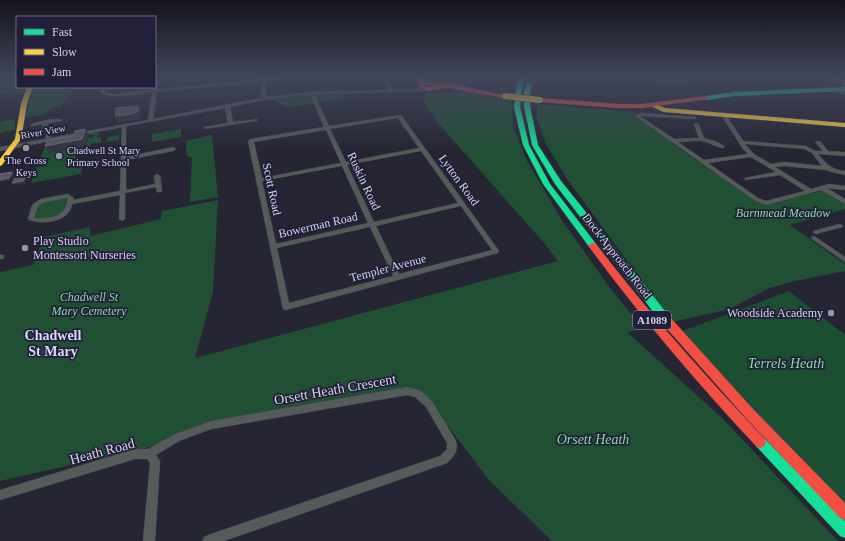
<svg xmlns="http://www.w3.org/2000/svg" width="845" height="541" viewBox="0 0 845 541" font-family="Georgia,serif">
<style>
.green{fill:#204f34;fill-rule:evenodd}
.forest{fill:#1c4e32}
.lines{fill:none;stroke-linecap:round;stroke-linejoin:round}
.street-casing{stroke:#43424f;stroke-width:1}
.fast-casing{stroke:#43424f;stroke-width:1}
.slow-casing{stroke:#43424f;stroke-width:1}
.jam-casing{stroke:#43424f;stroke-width:1}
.street{fill:#545b59;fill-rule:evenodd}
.fast{fill:#16e098;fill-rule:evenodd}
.slow{fill:#ffcf43;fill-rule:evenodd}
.jam{fill:#f24e42;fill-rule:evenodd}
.slow-bridge-casing{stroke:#43424f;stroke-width:7;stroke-linecap:butt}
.slow-bridge{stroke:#ffcf43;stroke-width:6}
.shaded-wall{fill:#343342}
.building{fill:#585666;stroke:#6c6a7a}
.poi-dot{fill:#9897a8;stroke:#211f39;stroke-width:1.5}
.labels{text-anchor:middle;stroke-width:3.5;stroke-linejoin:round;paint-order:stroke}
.far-street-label{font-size:10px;fill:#d6d5e7;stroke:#211f39}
.far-poi-label{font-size:10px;fill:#d6d5e7;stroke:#211f39;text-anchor:start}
.shield{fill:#211f39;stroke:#a09eb3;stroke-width:1}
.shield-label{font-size:11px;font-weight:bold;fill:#d6d5e7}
.street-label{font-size:12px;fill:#d6d5e7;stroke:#211f39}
.park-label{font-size:12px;font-style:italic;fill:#89dca4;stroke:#211f39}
.poi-label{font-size:12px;fill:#d6d5e7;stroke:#211f39;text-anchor:start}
.quarter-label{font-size:14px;font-weight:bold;fill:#dbdafd;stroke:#211f39}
.near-park-label{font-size:14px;font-style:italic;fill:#89dca4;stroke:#211f39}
.near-street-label{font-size:14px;fill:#d6d5e7;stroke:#211f39}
</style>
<rect width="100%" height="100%" fill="#262533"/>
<path class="green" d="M0,77H12L9,80H17V87H27L24,92L0,95Z
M644,77H698L706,82L659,87Z
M35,87H46L49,93L48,101L49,104L37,112L26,115Z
M348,92L342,99L288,107L270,99L311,93Z
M470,92L511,100L513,126L526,159L561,219L610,288L643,329L627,332L722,418L838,541H552L488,479L432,405L406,389L212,421L146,448L0,481V272L33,265L44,237L90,227V236L161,219L162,211L218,200L213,292L195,358L558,261L544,243L438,123L424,103L425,97L428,93Z
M537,104L636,112L634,115L679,148L757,202L765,204L821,191L826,192L845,204V209L790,225L845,264V271L795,281L769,288L730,309L672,322L567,179L546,144L537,119Z
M15,119V130L0,133V122Z
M181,129V137L152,142V134Z
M98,132L97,138L101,137V142L107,141L108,137L119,135V140L91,144L89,148L77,152L73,165L83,163L81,174L31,183L37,167L45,166L47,161H49L50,158L40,159L45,147L67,142L72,137ZM88,135H94L93,138H88L86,146L56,150L55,152H50L52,146L81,142L82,139L78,140L79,137Z
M212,135L218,197L190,202L192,158L186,155V141Z
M63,196L71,198L67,211L58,216L34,220L35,205Z"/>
<path class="forest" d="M46,87H76L60,107H58L56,105L43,115L25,117L26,115L37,112L49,104V93Z
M789,291L845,335V508L680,332Z"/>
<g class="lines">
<g class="street-casing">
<path id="street" d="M155,77H159L157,89L281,77H299L265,81L266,97L311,92L389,90L385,83L387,82H388L394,90L429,88V90L415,92L314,94L329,126L401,115L499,251L498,253L286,310L283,309L248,141L251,139L324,127L310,94L264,100L230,107L233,122L257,119V121H255L204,129V127L228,123L225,108L126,126V157L173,147L176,149L173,151L126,160V190L155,184L154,176L157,174L160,176L162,191L161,192H157L156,187L125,193V219L122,221L119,219L120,195L72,204C70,222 43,225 29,220L28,219L32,205L41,199L68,194L74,198L73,200L120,191L122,127L0,151V147L45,139L47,133L42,129L43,124L32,126L30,125C36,122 57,117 63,120L61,121L48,123L47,128L52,132L50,138L148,120L152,92C139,94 111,100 100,92L103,87H107L104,92L114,94L153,90V87H155ZM261,82L262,98L229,104H227L225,105L153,119L157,92ZM398,118L419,148L346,162L330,129ZM326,130L341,163L262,178L254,142ZM421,151L458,203L374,222L347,165ZM342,166L368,223L276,244L262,181ZM67,198L68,199C67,202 67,205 65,208C61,218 43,219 34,218L38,206L45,202ZM461,206L492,250L399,274L376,226ZM370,227L393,276L289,303L277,248Z
M839,88H841L845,93V96L839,92Z
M641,113L696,117V118L694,119L640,116L674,139L699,138L694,124L698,123L704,138L717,142L724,146V148C717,148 709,142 702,141C694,140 685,142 678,142L704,160L748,154L743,149L722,116L724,115H726L743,141L806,146L815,151H823L815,142L820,141L828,151L845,152V156L818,154C826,164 832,170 845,171V175L832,172L826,170L784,166L775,167L811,189L829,184L845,186V190L827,188L845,199V204L821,190L766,205L754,200L635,116ZM745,144L805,149L812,153L822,166L784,162L771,164L754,154ZM751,157L776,172L745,178V180L780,175L805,191L766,201L758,198L708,163Z
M840,224L843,226L842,227L816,234L813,232L814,231Z
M814,236L845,257V262L812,239L811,238Z
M0,255H3L4,257L3,259H0Z
M407,387L421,391L432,401L455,439C460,450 454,456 447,463L224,541H202L204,537L208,535L440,456L447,449V443L426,407L415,397L407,395L211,429L179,441L156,455L160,461L155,541H143L150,463L147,459H135L0,500V490L135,449H148L173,435L211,421Z"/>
</g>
<g class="fast-casing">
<path id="fast" d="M521,77H526L522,89L520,107L529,145L550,184L596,244L597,246L596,248H590L543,184L523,145L514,107L516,89Z
M529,83L532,85L530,93V106L538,145L561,181L669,316L670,319L669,322H661L555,184L532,145L524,106V93L526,85Z
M845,87V91L734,96L706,100L703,98L706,96L734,92Z
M760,436L764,438L845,521V538L840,536L756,446L754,442L756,438Z"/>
</g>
<g class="slow-casing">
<path id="slow" d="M27,87H33L27,104L21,139L2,165L0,166V159L15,139L21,104Z
M655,104L665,108L845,123V127L664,112L653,107L652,106Z"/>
</g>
<g class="jam-casing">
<path id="jam" d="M413,77H418L422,82L452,84L508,96L505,98L448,88L428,91L419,87V85ZM424,85L438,86L429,87Z
M832,77H838L845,82V86Z
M706,96L708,97V99L642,108H618L540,102L537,100L540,98L618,104H642Z
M593,243L596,244C648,312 705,376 764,438L766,442L764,446L760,448L756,446C697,383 641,317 590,248L589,246L590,244Z
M665,315L669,316L753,409L845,503V520L840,518L745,417L661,322L660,319L661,316Z"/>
</g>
<use href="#street" class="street"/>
<use href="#fast" class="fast"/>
<use href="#slow" class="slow"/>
<use href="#jam" class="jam"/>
<g class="slow-bridge-casing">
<path id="slow-bridge" d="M505,96L540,100"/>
</g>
<use href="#slow-bridge" class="slow-bridge"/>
</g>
<path class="shaded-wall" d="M138,106L141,112V117L135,120L118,123L115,116Z
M85,129L89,135L86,146L49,153L45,146L82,139Z
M29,171L30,173L25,184L14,185L12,183Z
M12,172L14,174L10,181L0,182V180Z"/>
<path class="building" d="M138,106V111L132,114L115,116L116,108Z
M85,129L82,139L45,146L48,140L74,136L75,131Z
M29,171L23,181L12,183L18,173Z
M12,172L9,178L0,180V174Z"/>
<linearGradient id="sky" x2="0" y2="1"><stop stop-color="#15141c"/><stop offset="0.5" stop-color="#41465b"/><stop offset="1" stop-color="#41465b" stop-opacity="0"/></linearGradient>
<rect width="845" height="153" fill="url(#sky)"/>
<g class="poi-dot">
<circle cx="26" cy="148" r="4"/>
<circle cx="59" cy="156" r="4"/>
<circle cx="25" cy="248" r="4"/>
<circle cx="831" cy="313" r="4"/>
</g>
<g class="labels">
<g class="far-street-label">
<text transform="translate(43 131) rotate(-10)" y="4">River View</text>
</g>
<g class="far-poi-label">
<text x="67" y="154">Chadwell St Mary<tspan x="67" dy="12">Primary School</tspan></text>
<text x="26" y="164" text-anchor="middle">The Cross<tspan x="26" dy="12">Keys</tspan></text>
</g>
<rect class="shield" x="633" y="311" width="38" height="18" rx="3"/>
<g class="shield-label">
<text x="652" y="324">A1089</text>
</g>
<g class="street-label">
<text transform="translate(459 180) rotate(54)" y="4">Lytton Road</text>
<text transform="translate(364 181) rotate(65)" y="4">Ruskin Road</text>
<text transform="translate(272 189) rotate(78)" y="4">Scott Road</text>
<text transform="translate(318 225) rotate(-13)" y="4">Bowerman Road</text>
<text transform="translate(617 256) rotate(52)" y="4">Dock Approach Road</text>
<text transform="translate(388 268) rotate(-15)" y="4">Templer Avenue</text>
</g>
<g class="park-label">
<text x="783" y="217">Barnmead Meadow</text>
<text x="89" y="301">Chadwell St<tspan x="89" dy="14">Mary Cemetery</tspan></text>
</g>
<g class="poi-label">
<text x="33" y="245">Play Studio<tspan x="33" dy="14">Montessori Nurseries</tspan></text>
<text x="823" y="317" text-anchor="end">Woodside Academy</text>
</g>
<g class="quarter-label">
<text x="53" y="340">Chadwell<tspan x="53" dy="16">St Mary</tspan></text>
</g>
<g class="near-park-label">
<text x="786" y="368">Terrels Heath</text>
<text x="593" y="444">Orsett Heath</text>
</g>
<g class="near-street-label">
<text transform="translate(335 389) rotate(-10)" y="5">Orsett Heath Crescent</text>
<text transform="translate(102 451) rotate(-15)" y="5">Heath Road</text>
</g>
</g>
<rect x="16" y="16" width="140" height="72" fill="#211f39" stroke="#69687f"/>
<rect x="24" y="29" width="20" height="6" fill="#16e098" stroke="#69687f"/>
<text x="52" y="36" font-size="12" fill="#d6d5e7">Fast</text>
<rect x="24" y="49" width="20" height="6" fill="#ffcf43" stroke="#69687f"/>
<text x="52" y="56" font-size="12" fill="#d6d5e7">Slow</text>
<rect x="24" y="69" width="20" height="6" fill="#f24e42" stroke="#69687f"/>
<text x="52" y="76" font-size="12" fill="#d6d5e7">Jam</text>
</svg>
